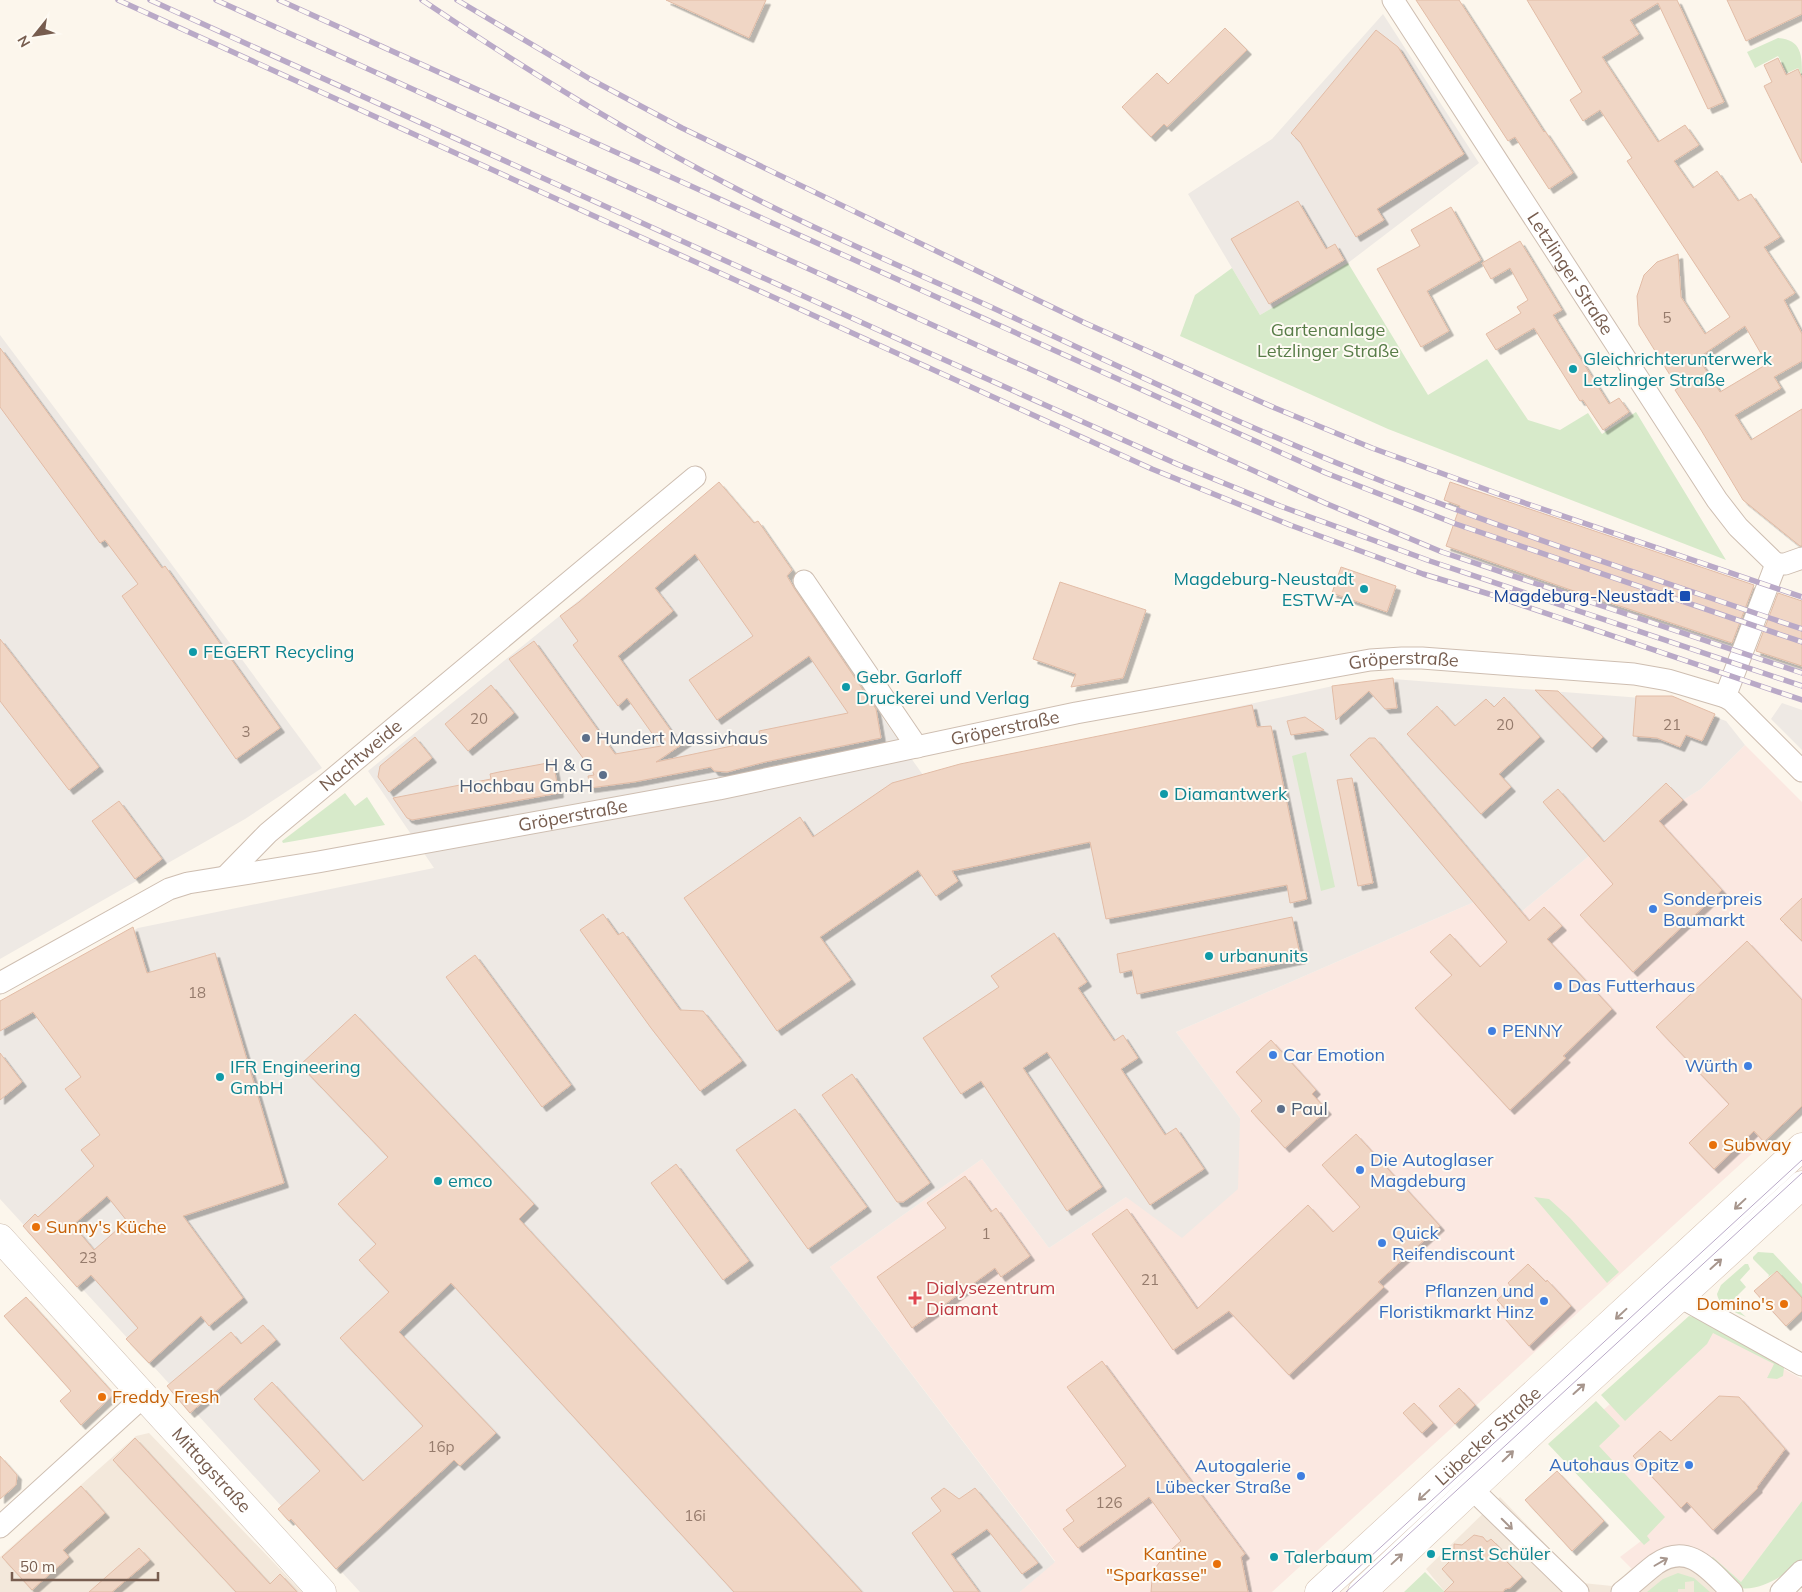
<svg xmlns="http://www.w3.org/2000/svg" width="1802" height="1592" viewBox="0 0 1802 1592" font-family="Mulish,sans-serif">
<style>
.residential{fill:#f3e8db}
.commercial{fill:#fbe8e1}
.industrial{fill:#eee9e4}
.green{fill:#d7eaca}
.building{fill:#f0d6c5;stroke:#e2bca6;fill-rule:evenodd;filter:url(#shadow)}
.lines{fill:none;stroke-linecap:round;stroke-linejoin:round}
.minor-casing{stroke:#cebeb1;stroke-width:23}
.tertiary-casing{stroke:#cebeb1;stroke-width:29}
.secondary-casing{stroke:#d4c0b1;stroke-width:29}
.minor{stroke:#fff;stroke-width:21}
.tertiary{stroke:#fff;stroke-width:28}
.secondary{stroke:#fff;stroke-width:28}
.tram{stroke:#b9a9c7;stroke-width:1}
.rail-casing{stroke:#b9a9c7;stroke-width:5.5}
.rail{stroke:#fefaf3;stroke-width:4;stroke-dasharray:11;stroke-linecap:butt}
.oneway{stroke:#a7968d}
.culture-dot{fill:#0f9aa8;stroke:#fefaf3;stroke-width:2}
.transit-dot{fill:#1a4fb4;stroke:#fefaf3;stroke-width:2}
.service-dot{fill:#5c6f8a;stroke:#fefaf3;stroke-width:2}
.shop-dot{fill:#3f7fe0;stroke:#fefaf3;stroke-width:2}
.food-dot{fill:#e8710a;stroke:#fefaf3;stroke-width:2}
.health-dot{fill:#e0444e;stroke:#fefaf3;stroke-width:2}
.labels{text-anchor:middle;stroke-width:4;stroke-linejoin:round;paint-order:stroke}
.number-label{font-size:15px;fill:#957b6c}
.street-label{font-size:18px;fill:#775d4f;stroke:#fefaf3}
.park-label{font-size:18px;fill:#577c47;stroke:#fefaf3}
.culture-label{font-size:18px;fill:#0d838f;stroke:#fefaf3;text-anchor:start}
.transit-label{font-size:18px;fill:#164399;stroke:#fefaf3;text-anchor:end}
.service-label{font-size:18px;fill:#4e5e75;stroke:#fefaf3;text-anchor:start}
.shop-label{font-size:18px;fill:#366cbe;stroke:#fefaf3;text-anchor:start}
.food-label{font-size:18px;fill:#c56008;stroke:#fefaf3;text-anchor:start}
.health-label{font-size:18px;fill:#be3a42;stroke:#fefaf3;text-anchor:start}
</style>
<defs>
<filter id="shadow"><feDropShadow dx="4.5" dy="4.5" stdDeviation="0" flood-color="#0004"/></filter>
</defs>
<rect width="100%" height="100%" fill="#fcf6ec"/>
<path class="residential" d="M149,1433L302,1592H0V1557L136,1436Z
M1500,1497L1583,1583L1612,1586L1658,1545L1741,1592H1445L1426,1569Z"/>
<path class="commercial" d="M1745,745L1802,802V1108L1272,1592H1020L1055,1561L830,1267L982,1159L1049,1248L1126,1197L1240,1118L1176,1032L1474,902L1498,931L1589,856L1701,789Z
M1700,1324L1802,1379V1501L1741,1582L1713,1557L1674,1550L1635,1572L1620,1557L1641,1541L1556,1452Z"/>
<path class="industrial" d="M1383,14L1479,163L1348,263L1260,315L1188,194L1272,139Z
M0,335L164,554L322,768L245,819L0,959Z
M719,487L923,775L1333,686L1393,679L1668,700L1726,721L1745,745L1701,789L1683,800L1602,871L1589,856L1498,931L1474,902L1176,1032L1240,1118L1238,1189L1182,1238L1126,1197L1049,1248L982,1159L830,1267L1055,1562L1020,1592H360L0,1199V1004L138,928L434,868L368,771Z
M1782,703L1802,710V750L1771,719Z"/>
<path class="green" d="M1778,38C1802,40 1802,55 1802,76L1798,68L1787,73L1778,56L1755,68L1747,52Z
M1348,263L1428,395L1487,359L1528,420L1560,430L1588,413L1602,434L1636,412L1726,560L1388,429L1180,336L1195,295L1232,268L1260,315Z
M1306,752L1335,887L1321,891L1292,756Z
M345,793L355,806L367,797L385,825L283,843L282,841Z
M1534,1197L1549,1199L1570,1218L1619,1272L1607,1283Z
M1758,1252L1773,1253L1802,1284V1298L1777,1271L1768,1277L1769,1275L1753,1259V1257Z
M1745,1264H1748L1750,1269L1740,1280L1746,1287L1730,1303L1746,1317C1735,1312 1719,1307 1717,1294L1721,1285Z
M1689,1316L1694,1317L1782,1364L1784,1368L1783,1376L1777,1379L1767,1378L1774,1364L1713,1333L1707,1344L1625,1421L1601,1395Z
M1596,1401L1620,1426L1599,1446L1665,1517L1647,1536L1650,1540L1644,1545L1548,1444Z
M1802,1501V1560C1788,1573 1762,1592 1739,1588C1728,1580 1718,1567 1709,1558L1713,1557L1741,1582Z
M1425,1572L1445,1592H1404Z
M1678,1573L1694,1578L1710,1592H1694V1581L1685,1582V1589H1678V1592H1647L1663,1579Z"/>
<path class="building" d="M666,0H766L749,38Z
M1416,0H1459L1544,132L1545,131L1573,173L1549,189L1515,137L1508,141Z
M1527,0H1677L1724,102L1708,109L1658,3L1630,20L1639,34L1602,57L1658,142L1685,125L1699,145L1674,161L1693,188L1717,171L1738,201L1751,194L1780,237L1764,247L1795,293L1784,300L1802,334V361L1774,377L1781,388L1735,415L1751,440L1802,409V546H1800L1743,500L1701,430L1675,390L1678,388L1639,325L1637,296L1644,275L1657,262L1678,254L1681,297L1705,334L1730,317L1627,161L1632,158L1600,110L1583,121L1570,100L1582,92ZM1745,326L1767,364L1720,392L1698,358Z
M1727,0H1802V14L1746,41Z
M1225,28L1247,50L1167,127L1164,124L1151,137L1122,107L1157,73L1168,84Z
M1376,30L1398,47L1464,154L1377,209L1384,220L1356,237L1300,142L1291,133Z
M1778,58L1786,75L1798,69L1802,78V163L1764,86L1772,82L1764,65Z
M1298,201L1326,249L1335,244L1344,260L1269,304L1231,239Z
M1451,207L1481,260L1427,291L1449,331L1421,347L1377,269L1420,246L1411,230Z
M1520,241L1562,310L1553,315L1609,404L1619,398L1629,412L1603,430L1583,400L1580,401L1534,328L1496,350L1486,334L1521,313L1517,307L1528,300L1510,268L1491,279L1482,263Z
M0,348L162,568L165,566L280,728L236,759L122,596L138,584L105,540L100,543L0,407Z
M719,482L754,523L758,521L792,570L787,576L794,588L876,709L881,738L765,762L727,772L714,771L711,767L634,782L590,788L588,776L594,775L592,770L509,659L534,641L615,754L661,746L627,698L618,706L573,645L578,641L560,616L579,602ZM695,554L753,636L689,680L717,720L809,656L848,713L759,731L760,740L656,762L687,741L679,742L618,656L673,611L655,588Z
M1450,482L1754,585L1732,643L1571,590L1446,546L1460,506L1444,500Z
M1341,567L1396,586L1387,612L1332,593Z
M1060,582L1146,610L1123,678L1071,687L1076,674L1033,659Z
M1778,593L1802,601V666L1756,651Z
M0,639L99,767L69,790L0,701Z
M1393,678L1397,708L1385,709L1369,691L1336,720L1332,686Z
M491,685L514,713L468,751L445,724Z
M1535,690L1558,691L1603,737L1592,748Z
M1636,696H1672L1715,714L1702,741L1686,735L1680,747L1657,738L1633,736Z
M1504,697L1540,737L1499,774L1511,787L1481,814L1407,734L1437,706L1455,726L1486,699L1494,707Z
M1252,705L1257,727L1271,726L1307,899L1290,903L1287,885L1106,919L1090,842L952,871L958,881L936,896L918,870L820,937L851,980L777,1031L684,898L800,817L813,837L892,783L960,764Z
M1305,717L1324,730L1291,735L1287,721Z
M415,737L432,758L389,792L378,777L380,766Z
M1369,738H1375L1529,921L1544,907L1562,926L1547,939L1612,1009L1563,1056L1566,1058L1510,1110L1415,1008L1452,975L1430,952L1450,934L1480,967L1507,942L1350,755Z
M553,762L559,793L412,820L407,818L393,798L491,779L490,774L499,772Z
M1352,778L1373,883L1358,886L1337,780Z
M1666,783L1683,800L1659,821L1722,890L1633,972L1580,915L1613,884L1543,802L1558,789L1604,842Z
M119,801L162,859L135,879L92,821Z
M1802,898V941L1780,919Z
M603,914L618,935L623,932L680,1010L703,1011L742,1061L700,1091L651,1028L580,930Z
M1292,917L1301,959L1137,994L1132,970L1120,973L1117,954Z
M133,927L147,973L215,953L284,1183L183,1216L243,1298L209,1326L201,1316L149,1363L126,1339L138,1328L91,1275L77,1287L23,1226L35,1214L38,1217L94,1166L81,1150L100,1135L65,1089L81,1077L33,1012L0,1031V1001ZM107,1196L127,1221L94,1250L73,1225Z
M1054,933L1087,982L1078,988L1114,1041L1123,1035L1138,1058L1121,1069L1165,1135L1176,1128L1204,1169L1150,1205L1047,1052L1023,1068L1102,1187L1067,1211L981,1081L961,1094L923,1038L999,987L991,976Z
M1747,941L1802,1000V1106L1764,1142L1754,1131L1714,1169L1689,1143L1729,1104L1656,1027Z
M475,955L571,1085L542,1107L446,977Z
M355,1014L534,1204L519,1219L862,1592H734L451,1283L399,1332L496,1433L460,1466L454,1460L336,1569L291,1519L289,1521L278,1509L320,1471L254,1399L272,1382L363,1481L423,1426L340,1338L389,1292L359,1260L376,1244L338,1204L388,1157L300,1065Z
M1271,1040L1316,1090L1312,1094L1327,1110L1285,1148L1251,1111L1262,1101L1236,1072Z
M0,1053L22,1082L0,1100Z
M852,1074L930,1183L903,1202H897L822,1095Z
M795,1109L867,1207L808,1249L736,1150Z
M1356,1134L1440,1226L1378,1282L1384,1287L1289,1375L1229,1311L1173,1350L1092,1234L1127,1209L1197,1309L1308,1205L1333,1232L1360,1207L1322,1165Z
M676,1164L749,1261L723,1280L651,1183Z
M965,1176L991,1212L996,1208L1030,1256L1001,1277L995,1268L912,1328L877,1277L946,1228L927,1203Z
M1528,1264L1546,1282L1547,1280L1571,1306L1529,1346L1505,1319L1510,1314L1497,1300L1511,1287L1508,1283Z
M1777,1271L1802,1298V1311L1786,1326L1754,1291Z
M26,1297L114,1394L81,1425L60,1401L71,1391L4,1316Z
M263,1325L276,1340L190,1413L167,1386L231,1332L241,1344Z
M1102,1361L1245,1554L1241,1557L1248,1592H1151L1152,1580L1156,1567L1165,1555L1181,1541L1149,1497L1078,1548L1063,1529L1074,1521L1066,1510L1126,1466L1067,1387Z
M1459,1388L1475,1405L1455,1424L1439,1406Z
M1719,1396L1739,1397L1785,1449L1757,1487L1758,1488L1713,1530L1687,1502L1681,1508L1633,1456L1660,1431L1671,1441Z
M1414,1403L1433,1423L1422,1433L1403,1413Z
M135,1438L270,1584L280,1574L297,1592H236L113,1460Z
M0,1456L17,1475L16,1485L0,1499Z
M1557,1471L1604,1521L1572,1551L1525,1500Z
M81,1486L105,1513L63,1550L69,1557L32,1590L2,1557Z
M944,1488L959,1499L975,1488L1038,1563L1022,1574L987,1529L951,1554L979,1592H954L912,1533L941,1511L931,1498Z
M1474,1535L1483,1537L1487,1542L1491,1539L1501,1549L1498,1553L1522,1577L1510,1588L1505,1589L1503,1592H1444L1454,1582L1442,1569L1454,1557V1544L1462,1545Z
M139,1548L150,1560L112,1592H89Z"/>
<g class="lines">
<g class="minor-casing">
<g id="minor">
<path id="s1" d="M1393,0L1717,500L1738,527L1776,564"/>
<path d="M1776,564H1785L1802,558"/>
<path d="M804,581L917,747"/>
<path d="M1725,697L1776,564"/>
<path id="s2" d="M226,876L268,833L695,477"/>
<path id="s3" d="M0,983L169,889L188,883L318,862L719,789L1076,713L1370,660L1402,658H1422L1634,674L1668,680L1725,697L1732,701L1802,771"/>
<path d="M1668,1288L1689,1302L1802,1365"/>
<path d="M1473,1490L1578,1592"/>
<path d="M0,1527L144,1396"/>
<path d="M1622,1592C1634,1583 1644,1573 1656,1564C1689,1541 1710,1571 1732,1592"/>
<path d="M1781,1592L1802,1571"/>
</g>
</g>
<g class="tertiary-casing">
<g id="tertiary">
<path id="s4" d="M0,1238L322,1592"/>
</g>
</g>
<g class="secondary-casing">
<g id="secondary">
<path id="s5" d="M1319,1592L1802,1147"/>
<path d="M1362,1592L1543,1422L1802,1185"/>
</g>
</g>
<use href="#minor" class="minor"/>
<use href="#tertiary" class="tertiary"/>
<use href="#secondary" class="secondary"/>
<path class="tram" d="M1332,1592L1802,1160
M1346,1592L1802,1173"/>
<g class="rail-casing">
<path id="rail" d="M118,0L1152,469L1290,525L1423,574L1489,594L1802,700
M150,0L918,348L1177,464L1280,506L1430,561L1802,686
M216,0L1325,503L1442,552L1802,673
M279,0L1326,473L1456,524L1802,642
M422,0C521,67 623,130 729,185C815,230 905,268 993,308C1122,368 1251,430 1384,482C1521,536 1662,581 1802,629
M457,0L590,79L682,128L1085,323L1275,408L1372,448L1504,496L1802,597"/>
</g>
<use href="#rail" class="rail"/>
</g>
<defs><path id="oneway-shaft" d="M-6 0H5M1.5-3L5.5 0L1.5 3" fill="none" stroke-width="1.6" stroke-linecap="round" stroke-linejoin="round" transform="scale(1.25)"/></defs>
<g class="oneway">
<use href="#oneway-shaft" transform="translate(1740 1204) rotate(137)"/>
<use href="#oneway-shaft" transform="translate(1716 1264) rotate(-42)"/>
<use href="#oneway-shaft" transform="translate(1621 1314) rotate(137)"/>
<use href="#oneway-shaft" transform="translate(1579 1389) rotate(-42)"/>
<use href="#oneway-shaft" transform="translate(1508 1456) rotate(-44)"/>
<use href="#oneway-shaft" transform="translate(1424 1495) rotate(137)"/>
<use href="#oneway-shaft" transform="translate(1507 1524) rotate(45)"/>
<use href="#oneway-shaft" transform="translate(1397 1559) rotate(-43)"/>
<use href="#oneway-shaft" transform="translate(1661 1562) rotate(-30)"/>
</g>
<g class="culture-dot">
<circle cx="1573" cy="369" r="5"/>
<circle cx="1364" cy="589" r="5"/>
<circle cx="193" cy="652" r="5"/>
<circle cx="846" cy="687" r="5"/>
<circle cx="1164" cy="794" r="5"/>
<circle cx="1209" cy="956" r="5"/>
<circle cx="220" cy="1077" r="5"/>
<circle cx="438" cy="1181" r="5"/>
<circle cx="1431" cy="1554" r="5"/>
<circle cx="1274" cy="1557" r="5"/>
</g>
<rect class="transit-dot" x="1679" y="590" width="12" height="12" rx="2.5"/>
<g class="service-dot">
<circle cx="586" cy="738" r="5"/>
<circle cx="603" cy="775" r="5"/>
<circle cx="1281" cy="1109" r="5"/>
</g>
<g class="shop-dot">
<circle cx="1653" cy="909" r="5"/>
<circle cx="1558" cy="986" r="5"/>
<circle cx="1492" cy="1031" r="5"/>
<circle cx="1273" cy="1055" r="5"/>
<circle cx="1748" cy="1066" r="5"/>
<circle cx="1360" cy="1170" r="5"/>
<circle cx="1382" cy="1243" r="5"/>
<circle cx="1544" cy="1301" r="5"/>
<circle cx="1689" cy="1465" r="5"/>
<circle cx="1301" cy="1476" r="5"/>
</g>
<g class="food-dot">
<circle cx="1713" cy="1145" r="5"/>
<circle cx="36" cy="1227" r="5"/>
<circle cx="1784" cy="1304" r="5"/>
<circle cx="102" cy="1397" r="5"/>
<circle cx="1217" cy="1564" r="5"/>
</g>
<path class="health-dot" d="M912.5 1290.5h5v5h5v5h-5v5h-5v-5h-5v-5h5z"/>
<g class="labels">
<g class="number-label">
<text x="1667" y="323">5</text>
<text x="479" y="724">20</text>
<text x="1505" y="730">20</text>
<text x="1672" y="730">21</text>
<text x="246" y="737">3</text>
<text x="197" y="998">18</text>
<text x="986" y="1239">1</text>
<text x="88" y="1263">23</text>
<text x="1150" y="1285">21</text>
<text x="441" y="1452">16p</text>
<text x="1109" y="1508">126</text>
<text x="695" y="1521">16i</text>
</g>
<g class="street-label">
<text dy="6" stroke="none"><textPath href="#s1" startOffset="326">Letzlinger Straße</textPath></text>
<text dy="6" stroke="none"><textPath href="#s3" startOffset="1450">Gröperstraße</textPath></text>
<text dy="6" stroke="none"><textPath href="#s3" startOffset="1045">Gröperstraße</textPath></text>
<text dy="6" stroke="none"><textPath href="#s2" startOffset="181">Nachtweide</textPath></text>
<text dy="6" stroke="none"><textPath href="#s3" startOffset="604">Gröperstraße</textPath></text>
<text dy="6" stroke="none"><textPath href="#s5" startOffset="230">Lübecker Straße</textPath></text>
<text dy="6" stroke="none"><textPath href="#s4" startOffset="314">Mittagstraße</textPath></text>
</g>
<g class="park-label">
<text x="1328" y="336">Gartenanlage<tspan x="1328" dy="21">Letzlinger Straße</tspan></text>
</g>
<g class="culture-label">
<text x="1583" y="365">Gleichrichterunterwerk<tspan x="1583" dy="21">Letzlinger Straße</tspan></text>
<text x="1354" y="585" text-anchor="end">Magdeburg-Neustadt<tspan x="1354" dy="21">ESTW-A</tspan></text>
<text x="203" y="658">FEGERT Recycling</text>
<text x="856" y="683">Gebr. Garloff<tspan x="856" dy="21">Druckerei und Verlag</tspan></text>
<text x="1174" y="800">Diamantwerk</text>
<text x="1219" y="962">urbanunits</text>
<text x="230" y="1073">IFR Engineering<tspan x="230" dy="21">GmbH</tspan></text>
<text x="448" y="1187">emco</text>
<text x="1441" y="1560">Ernst Schüler</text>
<text x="1284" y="1563">Talerbaum</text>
</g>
<g class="transit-label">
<text x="1674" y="602">Magdeburg-Neustadt</text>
</g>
<g class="service-label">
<text x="596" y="744">Hundert Massivhaus</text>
<text x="593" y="771" text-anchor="end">H &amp; G<tspan x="593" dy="21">Hochbau GmbH</tspan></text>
<text x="1291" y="1115">Paul</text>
</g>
<g class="shop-label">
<text x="1663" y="905">Sonderpreis<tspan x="1663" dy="21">Baumarkt</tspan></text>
<text x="1568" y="992">Das Futterhaus</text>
<text x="1502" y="1037">PENNY</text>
<text x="1283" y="1061">Car Emotion</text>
<text x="1738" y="1072" text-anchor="end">Würth</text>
<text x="1370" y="1166">Die Autoglaser<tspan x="1370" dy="21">Magdeburg</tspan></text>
<text x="1392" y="1239">Quick<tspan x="1392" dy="21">Reifendiscount</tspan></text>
<text x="1534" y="1297" text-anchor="end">Pflanzen und<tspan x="1534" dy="21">Floristikmarkt Hinz</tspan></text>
<text x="1679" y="1471" text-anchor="end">Autohaus Opitz</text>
<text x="1291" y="1472" text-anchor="end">Autogalerie<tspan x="1291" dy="21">Lübecker Straße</tspan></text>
</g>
<g class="food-label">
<text x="1723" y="1151">Subway</text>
<text x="46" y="1233">Sunny's Küche</text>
<text x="1774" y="1310" text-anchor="end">Domino's</text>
<text x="112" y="1403">Freddy Fresh</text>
<text x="1207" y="1560" text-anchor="end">Kantine<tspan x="1207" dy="21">"Sparkasse"</tspan></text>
</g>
<g class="health-label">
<text x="926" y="1294">Dialysezentrum<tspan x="926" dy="21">Diamant</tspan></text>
</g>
</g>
<g transform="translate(35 35) rotate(240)" stroke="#fefaf3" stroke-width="4" paint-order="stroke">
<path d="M0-4L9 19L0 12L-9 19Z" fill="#775d4f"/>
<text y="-8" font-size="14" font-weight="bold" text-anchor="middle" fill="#775d4f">N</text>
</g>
<path d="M12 1572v8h146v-8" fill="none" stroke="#775d4f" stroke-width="2.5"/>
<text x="20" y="1572" font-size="15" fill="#775d4f" stroke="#fefaf3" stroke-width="4" paint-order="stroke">50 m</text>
</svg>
